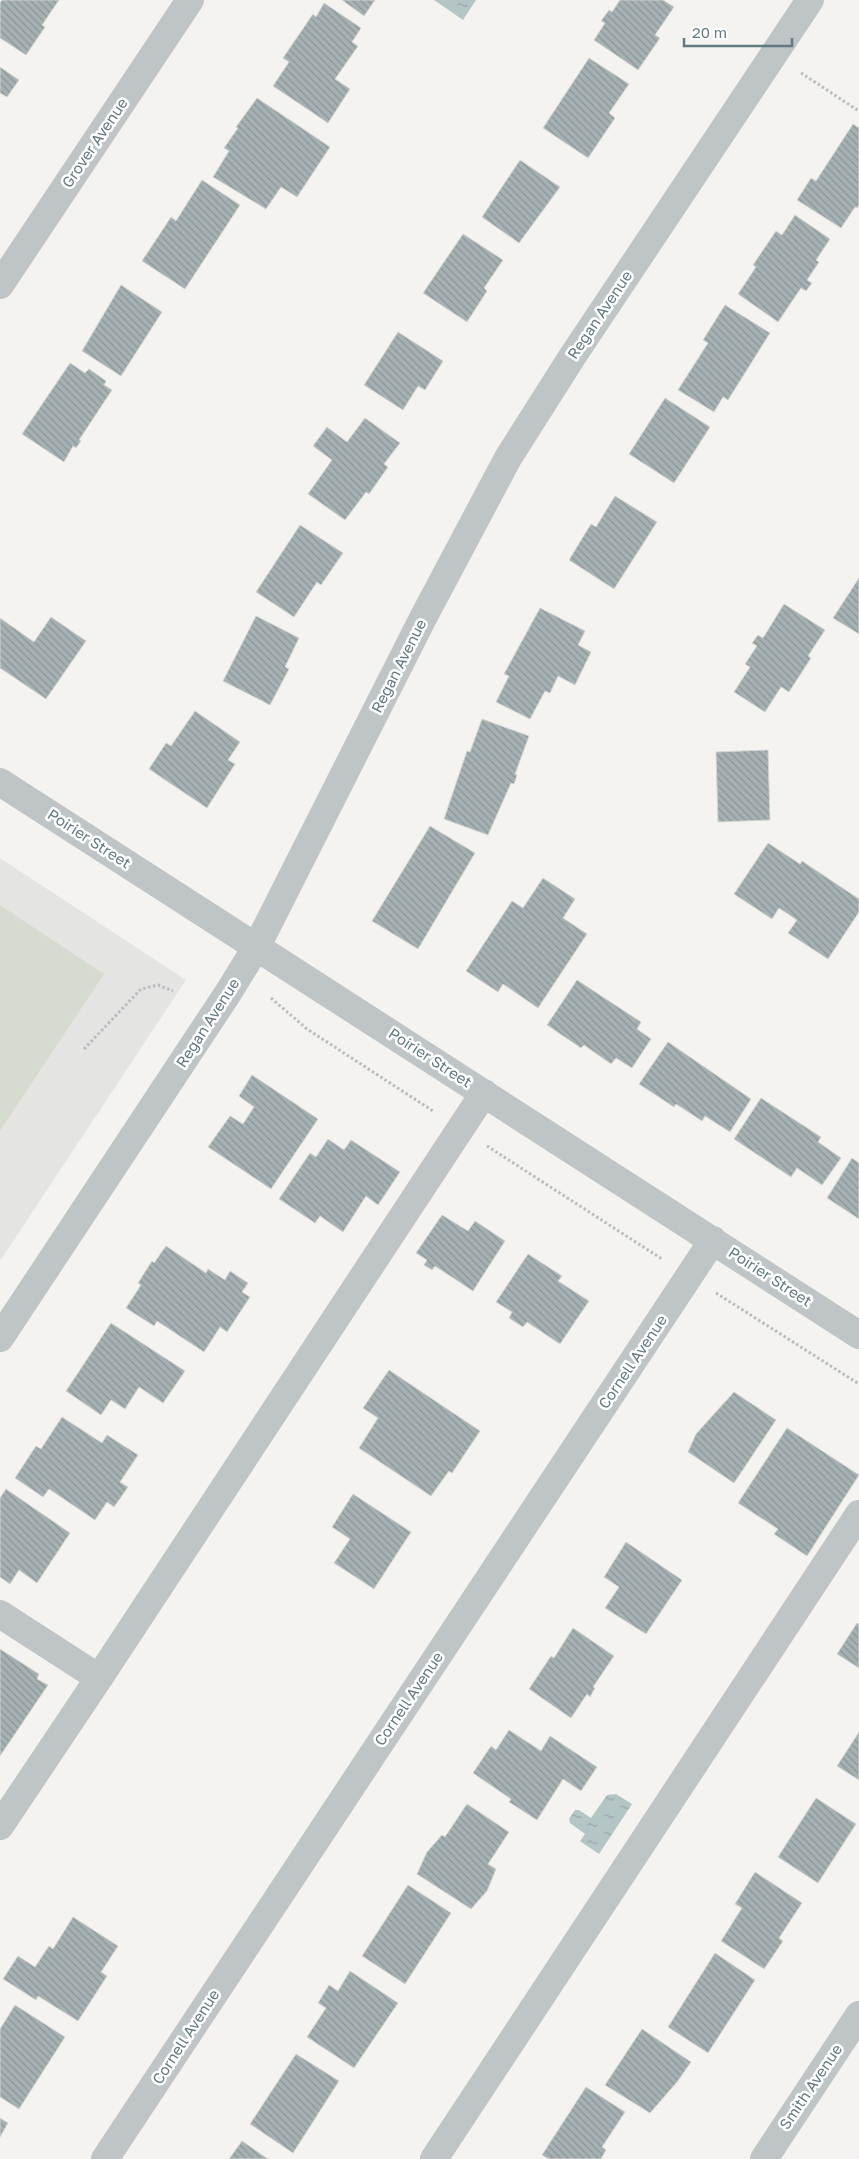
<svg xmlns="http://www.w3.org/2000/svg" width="859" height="2159" viewBox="0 0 859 2159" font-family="'Golos Text',sans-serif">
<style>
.built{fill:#e4e5e3}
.pitch{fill:#d6dbd0}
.water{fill:url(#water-ripples)}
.building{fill:url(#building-back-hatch);stroke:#d5d5d2}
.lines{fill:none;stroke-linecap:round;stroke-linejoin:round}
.path{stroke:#b9bcbe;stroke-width:3;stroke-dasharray:2.5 2.5;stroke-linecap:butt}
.minor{stroke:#bfc4c6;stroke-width:28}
.labels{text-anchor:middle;stroke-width:5;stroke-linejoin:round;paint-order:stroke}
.street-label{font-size:15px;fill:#627982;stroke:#fff}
</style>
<defs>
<pattern id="water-ripples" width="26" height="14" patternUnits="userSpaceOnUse" patternTransform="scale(1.25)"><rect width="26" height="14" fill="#b4c5c6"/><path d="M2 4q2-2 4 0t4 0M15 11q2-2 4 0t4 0" fill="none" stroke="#96a5a6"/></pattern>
<pattern id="building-back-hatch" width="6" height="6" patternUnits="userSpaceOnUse" patternTransform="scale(1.25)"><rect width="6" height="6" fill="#a5b1b3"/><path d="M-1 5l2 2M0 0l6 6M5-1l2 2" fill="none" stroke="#8a9597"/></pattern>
</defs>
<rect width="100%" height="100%" fill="#f4f3ef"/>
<path class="built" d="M0,858L186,980L0,1261Z"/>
<path class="pitch" d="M0,905L104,974L0,1131Z"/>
<path class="water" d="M434,0H476L463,20Z
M616,1794L632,1804L599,1854L580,1841L585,1834L570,1823L569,1819L575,1810H579L591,1818L607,1795Z"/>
<path class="building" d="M2,0H59L42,25L45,27L26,55L0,38V3Z
M342,0H375L364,16Z
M620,0H663L674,7L655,35L660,38L638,70L594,40L605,23L601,21L609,10L612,12Z
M324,3L361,28L352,42L358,46L335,79L350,89L328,123L273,86L289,62L283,58L313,14L316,17Z
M589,58L629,84L609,113L615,118L588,158L543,128Z
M0,67L19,80L7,97L0,93Z
M257,98L330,147L297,197L281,187L266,209L213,177L229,151L224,148L238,128L236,127Z
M853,124L859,128V205L857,208L855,207L841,228L797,200L811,178L816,181Z
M520,160L560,187L519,243L482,217Z
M202,180L240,205L185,289L142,261L171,217L176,221Z
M795,215L830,239L816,260L819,262L807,280L812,283L806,291L801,288L778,322L738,294L756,267L753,265L776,231L782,235Z
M463,234L503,260L484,288L487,291L467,322L423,293Z
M121,285L162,312L121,376L82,351Z
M725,305L770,333L728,400L723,397L714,412L678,390L708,343L703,340Z
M398,332L443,361L425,390L418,386L403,410L364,385Z
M70,363L85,373L89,369L106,381L104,385L112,390L79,440L81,441L76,448L73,446L64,462L22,434Z
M665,398L710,427L674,483L629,454Z
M365,418L400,443L384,464L388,467L369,494L366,492L345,520L308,494L332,460L313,446L327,427L347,442Z
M615,496L657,522L614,589L569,560L591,524L596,527Z
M300,525L343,553L321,585L317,582L294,617L256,592Z
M859,578V634L833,618Z
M784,604L825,630L808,656L811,658L789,692L781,687L765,712L734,692L750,667L745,664L757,646L752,643L758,635L763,638Z
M540,608L585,631L578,645L591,652L575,685L558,676L550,693L545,691L530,719L496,702L509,676L504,674Z
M256,616L299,638L285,667L289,669L270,705L223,681Z
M51,617L86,641L46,699L0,668V618L34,642Z
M195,711L240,742L228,760L235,764L207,808L149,769L166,743L171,746Z
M482,719L529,736L515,774L517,775L514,784L511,783L488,835L444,819L467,751L470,752Z
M768,750L770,820L718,822L716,752Z
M430,826L475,853L418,949L372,921Z
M768,843L800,864L802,861L859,899V912L828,959L788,933L797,920L779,908L772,919L734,894Z
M543,878L575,899L563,918L587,934L538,1008L503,984L498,992L466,971L512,901L523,908Z
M577,980L641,1022L637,1029L651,1039L632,1068L616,1058L611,1064L584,1045L581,1048L547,1025Z
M668,1042L751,1099L730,1132L705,1116L702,1121L676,1104L674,1107L639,1084Z
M252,1075L318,1119L271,1189L208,1147L230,1116L243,1124L254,1107L239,1096Z
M761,1098L821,1137L818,1142L841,1158L822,1185L797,1168L791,1177L734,1139Z
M328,1139L344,1150L351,1140L400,1172L378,1205L366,1196L343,1232L320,1216L315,1223L279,1199L310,1153L316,1157Z
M852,1158L859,1163V1219L827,1198Z
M442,1215L468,1231L475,1221L505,1241L473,1291L435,1266L432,1270L424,1265L427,1260L416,1253Z
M166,1246L206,1273L208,1269L225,1280L230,1271L248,1283L242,1292L250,1297L227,1332L220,1327L204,1352L157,1321L154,1326L126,1308L141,1285L138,1283L152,1261L154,1263Z
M528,1254L562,1276L558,1281L589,1301L560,1344L527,1322L523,1327L509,1318L512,1312L496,1302Z
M111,1323L185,1371L163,1403L139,1387L125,1409L111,1400L101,1415L66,1391Z
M389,1370L480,1431L452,1473L449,1471L431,1496L359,1448L378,1418L363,1408Z
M734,1392L776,1420L734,1483L688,1452L696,1434Z
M62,1417L102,1443L107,1435L138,1455L120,1482L128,1487L114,1507L107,1502L95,1520L49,1489L43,1497L15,1478L36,1446L41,1449Z
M787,1428L859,1475L807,1556L774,1534L778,1529L738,1503Z
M6,1489L70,1533L37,1583L19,1570L10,1584L0,1577V1498Z
M353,1494L411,1532L374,1589L334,1563L350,1539L332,1527Z
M626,1542L682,1580L646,1634L605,1608L619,1587L604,1577Z
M857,1623L859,1624V1668L837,1654Z
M573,1628L614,1656L593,1687L595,1688L590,1697L587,1694L571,1718L529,1689L551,1656L554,1658Z
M0,1649L39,1674L37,1679L48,1685L0,1756Z
M509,1730L541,1751L550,1736L597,1767L581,1791L563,1779L537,1820L509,1802L511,1799L473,1773L491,1746L496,1750Z
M859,1732V1780L837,1766Z
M816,1798L856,1824L818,1883L778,1857Z
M467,1804L509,1832L488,1864L496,1869L487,1891L471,1909L417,1874L427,1852L442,1835L445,1837Z
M755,1872L802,1903L779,1938L783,1941L764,1969L721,1941L742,1908L735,1904Z
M408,1885L451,1913L405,1984L362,1956Z
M73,1917L118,1946L101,1972L107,1976L78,2021L38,1996L36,2000L3,1979L18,1956L35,1967L49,1946L53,1949Z
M715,1953L755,1980L708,2053L668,2027Z
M350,1971L398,2003L354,2068L307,2037L326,2008L318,2003L329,1985L338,1991Z
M15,2005L65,2037L19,2109L0,2097V2029Z
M642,2029L691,2062L677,2082L650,2113L605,2085Z
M296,2054L339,2081L293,2153L250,2124Z
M586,2087L625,2112L602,2147L606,2150L601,2159H549L542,2155Z
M0,2118L8,2123L0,2137Z
M242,2141L268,2159H229Z"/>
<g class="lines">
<path class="path" d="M801,73L859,111
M271,998L307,1029L433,1111
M84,1049L141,989L158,985L173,991
M487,1146L662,1259
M716,1293L859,1384"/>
<path class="minor" d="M0,285L190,0
M0,782L859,1335
M0,1338L228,993L257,946L423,618L508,458L572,357L810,0
M0,1614L99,1678L0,1826
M99,1678L484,1093
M105,2159L713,1240
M434,2159L859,1514
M764,2159L859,2015"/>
</g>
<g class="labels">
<g class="street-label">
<text transform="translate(95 143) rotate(-56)" y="5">Grover Avenue</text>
<text transform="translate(600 315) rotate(-56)" y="5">Regan Avenue</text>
<text transform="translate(399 666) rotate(-63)" y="5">Regan Avenue</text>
<text transform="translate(89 839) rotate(33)" y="5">Poirier Street</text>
<text transform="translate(208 1023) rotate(-57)" y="5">Regan Avenue</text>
<text transform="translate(430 1058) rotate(33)" y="5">Poirier Street</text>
<text transform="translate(770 1277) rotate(33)" y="5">Poirier Street</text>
<text transform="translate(633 1362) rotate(-56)" y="5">Cornell Avenue</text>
<text transform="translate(409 1699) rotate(-56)" y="5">Cornell Avenue</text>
<text transform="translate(186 2037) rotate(-57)" y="5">Cornell Avenue</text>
<text transform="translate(811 2087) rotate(-56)" y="5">Smith Avenue</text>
</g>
</g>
<path d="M684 38v8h108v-8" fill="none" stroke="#627982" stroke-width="2.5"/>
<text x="692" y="38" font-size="15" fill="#627982" stroke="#ffffff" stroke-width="4" paint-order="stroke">20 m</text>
</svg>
